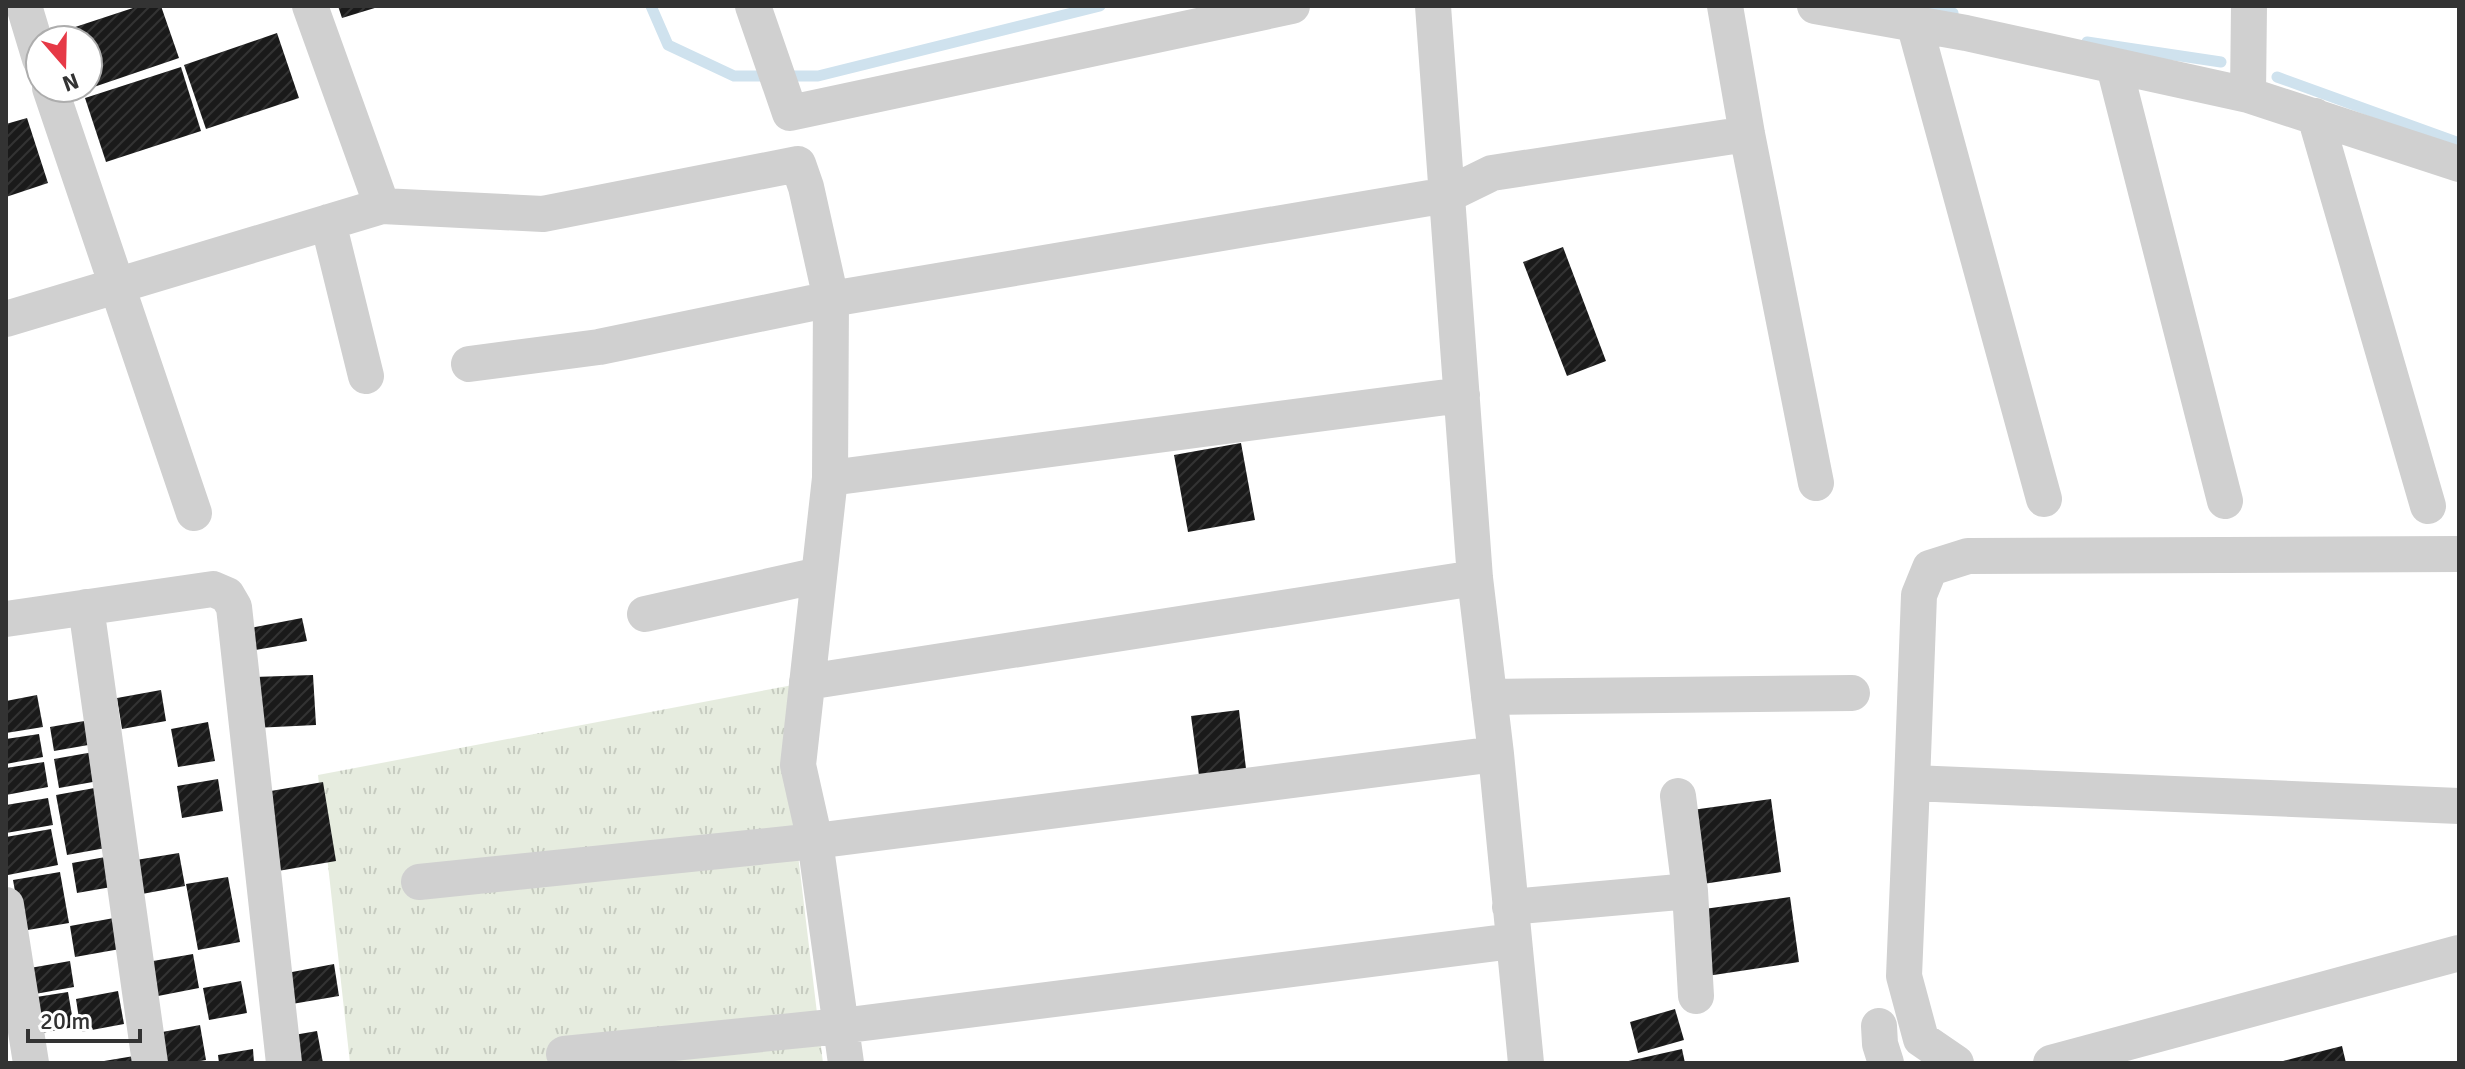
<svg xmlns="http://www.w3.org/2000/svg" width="2465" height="1069" viewBox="0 0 2465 1069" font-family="Signika,sans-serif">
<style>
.grass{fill:url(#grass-tufts)}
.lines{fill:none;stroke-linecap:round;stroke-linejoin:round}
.stream{stroke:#cfe2ee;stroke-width:11}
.building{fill:url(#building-hatch)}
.street{stroke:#d0d0d0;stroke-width:36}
</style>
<defs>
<pattern id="grass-tufts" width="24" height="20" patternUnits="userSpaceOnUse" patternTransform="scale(2)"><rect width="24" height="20" fill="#e6ecdf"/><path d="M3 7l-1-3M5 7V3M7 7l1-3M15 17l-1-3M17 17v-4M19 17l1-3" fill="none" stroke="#c6cbc0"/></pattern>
<pattern id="building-hatch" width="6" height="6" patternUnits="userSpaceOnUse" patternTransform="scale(2)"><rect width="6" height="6" fill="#1a1a1a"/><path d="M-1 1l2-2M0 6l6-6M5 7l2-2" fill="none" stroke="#333"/></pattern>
</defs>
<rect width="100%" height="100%" fill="#fff"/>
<path class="grass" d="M793,685L787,763L823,1063H350L318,775Z"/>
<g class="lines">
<path class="stream" d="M651,6L668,45L734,76H818L1100,6
M1922,6L1953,13
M2087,42L2221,62
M2277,77L2459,143"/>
</g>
<path class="building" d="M139,6H161L179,58L88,89V40H65L63,31Z
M338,6H378V7L342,18Z
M277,33L299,98L206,129L184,65Z
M181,67L201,131L106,162L85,98Z
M27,118L48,183L6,197V124Z
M1563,247L1606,361L1567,376L1523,262Z
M1241,443L1255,520L1188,532L1174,455Z
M302,618L307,641L249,651L245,629Z
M313,675L316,725L254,728L251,677Z
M161,690L166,721L122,729L117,698Z
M37,695L43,727L6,733V701Z
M1239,710L1247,777L1200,783L1191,716Z
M90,720L94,744L54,751L50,727Z
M208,722L215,761L178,767L171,729Z
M39,734L43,757L6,764V739Z
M99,751L104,780L59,788L54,759Z
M44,762L48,787L6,795V768Z
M218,779L223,811L182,818L177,786Z
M323,782L336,861L278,871L265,792Z
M100,787L111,847L67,855L56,795Z
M48,798L53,825L6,833V805Z
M1771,799L1781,872L1703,884L1692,810Z
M51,829L58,865L8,875L6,837Z
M179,853L185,886L142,894L136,860Z
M111,856L117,886L77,893L72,863Z
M60,872L69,923L22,931L13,880Z
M228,877L240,942L198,950L186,884Z
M1790,897L1799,962L1707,976L1697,910Z
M114,918L120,949L75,957L70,926Z
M193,954L199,988L158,996L153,961Z
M70,961L74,987L35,994L30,968Z
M334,964L339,996L292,1004L287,973Z
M241,981L247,1013L209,1020L203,988Z
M118,991L124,1024L81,1032L76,999Z
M68,992L74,1027L36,1034L30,998Z
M1675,1009L1684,1040L1638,1053L1630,1022Z
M200,1025L206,1060L188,1063H163L157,1033Z
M317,1031L323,1063H300L294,1035Z
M2342,1046L2346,1063H2279V1062Z
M253,1049L254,1063H219L218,1055Z
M1682,1049L1685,1063H1624V1062Z
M134,1056L135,1063H104V1061Z"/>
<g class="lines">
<path class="street" d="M24,6L40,59
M310,6L382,206
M753,6L790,113L1292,6
M1433,6L1475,578L1496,754L1526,1063
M1725,6L1747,134L1816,483
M1815,6L1966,33L2248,95L2459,164
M1914,23L2044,499
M2114,66L2225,501
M50,88L194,513
M2248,95L2249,6
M2315,116L2428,506
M328,222L366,376
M6,319L382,206L543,214L798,164L806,187L831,299L830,478L798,765L815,841L846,1063
M469,364L599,347L831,299L1447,195L1492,173L1747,134
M830,478L1462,395
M2459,554L1968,556L1930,568L1919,595L1912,783L2459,806
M86,607L150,1063
M645,614L819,575
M6,619L213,589L227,595L234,607L284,1063
M807,682L1475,578
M1489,697L1852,693
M1912,783L1904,976L1921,1039L1956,1063
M1678,796L1690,891L1696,996
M419,882L815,841L1496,754
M6,905L31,1063
M1510,907L1690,891
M1879,1026L1880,1044L1886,1063
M564,1054L841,1026L1513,941
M2051,1063L2459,953"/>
</g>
<rect width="2465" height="1069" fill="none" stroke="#333333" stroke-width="16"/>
<g transform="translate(64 64) rotate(160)"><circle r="38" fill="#ffffff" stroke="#adadad" stroke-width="2"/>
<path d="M0-6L14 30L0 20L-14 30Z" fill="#e63946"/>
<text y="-12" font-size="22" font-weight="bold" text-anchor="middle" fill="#333333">N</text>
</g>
<path d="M28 1029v12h112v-12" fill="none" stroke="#333333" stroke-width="4"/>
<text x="40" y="1029" font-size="24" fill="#333333" stroke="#ffffff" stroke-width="6" paint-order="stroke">20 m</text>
</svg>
